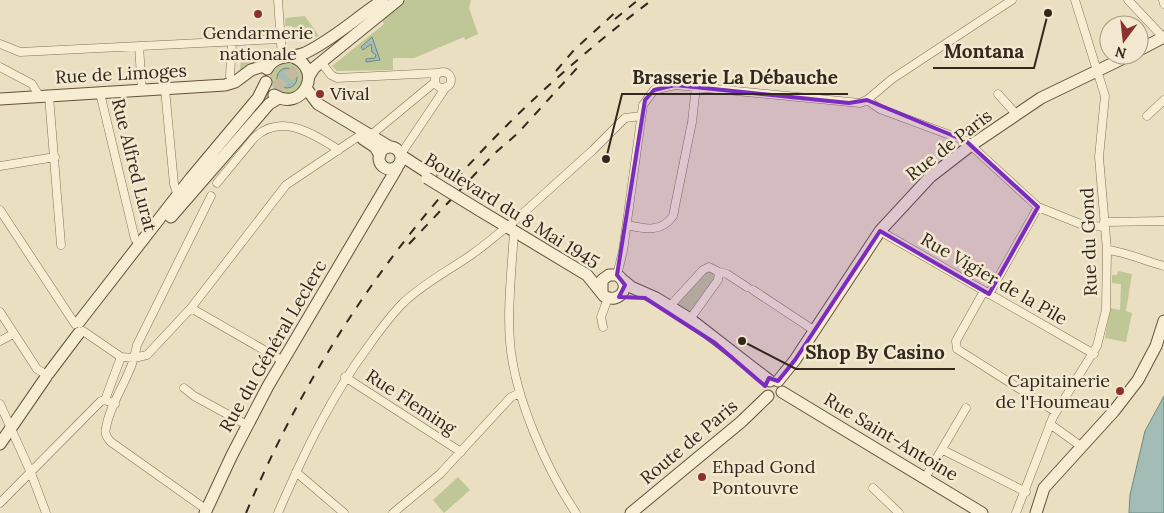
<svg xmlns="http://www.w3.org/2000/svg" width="1164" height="513" viewBox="0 0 1164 513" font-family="Lora,serif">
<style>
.green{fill:#c0c796}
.water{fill:#a3bdb6;stroke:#6b8a83}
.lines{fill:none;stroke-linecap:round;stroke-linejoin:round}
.secondary-tunnel{stroke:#c5baa0;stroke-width:11;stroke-dasharray:11 5.5;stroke-linecap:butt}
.street-casing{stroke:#82715a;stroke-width:9}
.secondary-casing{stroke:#64523d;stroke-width:13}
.street{stroke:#f6edd3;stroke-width:8}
.secondary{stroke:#f6edd3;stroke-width:11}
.rail{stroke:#33281d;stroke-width:2;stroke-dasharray:9 9;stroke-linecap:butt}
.secondary-bridge-casing{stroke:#64523d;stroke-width:13;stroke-linecap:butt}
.secondary-bridge{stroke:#f6edd3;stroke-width:11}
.marked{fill:#7b2cbf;fill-opacity:0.2;stroke:#7b2cbf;stroke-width:4;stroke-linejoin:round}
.poi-dot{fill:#8c312f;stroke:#f2e9d0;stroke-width:2}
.labels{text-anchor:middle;stroke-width:5;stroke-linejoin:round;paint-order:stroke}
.poi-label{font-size:18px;fill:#33281d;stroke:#f2e9d0;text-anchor:start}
.street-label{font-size:18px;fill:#33281d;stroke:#f2e9d0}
.leader{fill:none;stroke:#33281d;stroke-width:2}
.callout-dot{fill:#33281d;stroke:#f2e9d0;stroke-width:2}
.callout-label{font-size:19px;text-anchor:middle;font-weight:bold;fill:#33281d;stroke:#f2e9d0;stroke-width:5;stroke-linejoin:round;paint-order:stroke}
</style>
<rect width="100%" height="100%" fill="#eadfc1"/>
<path class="green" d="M406,0H471L469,8L478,34L465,40L464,37L414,58H393V70L337,71L332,66L384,24L382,20Z
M305,16L319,36L293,42L292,26H285V18Z
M275,50C268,65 252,63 240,70L242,51Z
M270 78a17 17 0 1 1 34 0a17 17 0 1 1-34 0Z
M708,270L715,274L716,277L690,315L674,305Z
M1118,271L1132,274L1126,311L1132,313L1126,342L1105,338L1110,308L1120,310L1121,284L1112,283V275H1117Z
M458,477L470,490L444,513L433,500Z"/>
<path class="water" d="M372,37L380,60L366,62V59L375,58L376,55L372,52L371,44L363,50L361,47Z
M277 78a10 10 0 1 1 20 0a10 10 0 1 1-20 0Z
M1164,396V513H1129L1130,495L1145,431Z"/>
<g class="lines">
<path class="secondary-tunnel" d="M264,100L287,77L312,59"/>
<g class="street-casing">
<path id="street" d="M278,0L282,57
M1128,0L1163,37
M1163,0L1164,4
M232,42L230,76L233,83
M0,44L20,52L281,39
M139,46L142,91
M321,62L331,75L337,78L437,73
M0,67L32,84L40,97
M435 80a8 8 0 1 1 16 0a8 8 0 1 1-16 0Z
M165,89L174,184L178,196
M100,93L135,239L140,244
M998,94L1016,114
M49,96L61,245
M867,100L880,109L966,141L1038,207L1083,225L1105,227
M1147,116L1164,100
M371,135L435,82
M401,154L446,87
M0,166L55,157
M217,183L254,138C281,112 313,134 339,150
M0,210L75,324
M1104,222L1164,221
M511,224L593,150L625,118L641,116
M627,225C645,229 661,233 673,216L692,122L696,87
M514,231C512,268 507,306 510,342C514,395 546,469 576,513
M880,231L1094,354
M1107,250C1127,252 1144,261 1164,266
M719,272L727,274L747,287
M617,275L623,251L643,105L654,90L675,85L860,103L867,100L892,79L1012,0
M753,290L815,331
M984,291L956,341L957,349L1056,412
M989,294L1038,207
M670,306L703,270L709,267L719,272L718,280L690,319
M191,308L283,361
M0,312L37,369L42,372
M603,327L601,317L608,298
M83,331L121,357L134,358L137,345L211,196
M0,341L13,334
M345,377L461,452
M184,388L194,396L247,425
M105,400L121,357
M0,404L31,473L46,513
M1050,424L1082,447
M943,450L1026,492
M296,472L344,513
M925,478L966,408
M873,488L899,513
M0,503L101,401L105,400L115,404
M207,510L111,442C107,438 104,434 106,428C110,404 127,382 134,358L147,355L191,308L286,185L359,136
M278,513C304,453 331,396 370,344C380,330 391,315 403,303C424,283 448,271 471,255C484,246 495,236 507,227
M393,513L440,474L511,397L520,393
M1016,513L1053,417L1097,346L1106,310L1107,250L1099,157L1105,96L1075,0"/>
</g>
<g class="secondary-casing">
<path id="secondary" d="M1139,50L1164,37
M267,69C276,53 290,59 305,53C334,39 357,17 383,0
M309,76L314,68L398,0
M306,88L318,104L390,147
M274,95C302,113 325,70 293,57
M0,99L225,85L235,82L251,70L270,64
M363,139L375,147L380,155
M379 158a11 11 0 1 1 22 0a11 11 0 1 1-22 0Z
M402,156L431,175
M479,210L587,275L604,296C620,305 633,285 617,275H609L602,280V292
M171,217L269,104L279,98
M624,281L631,287L656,298L690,319L770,381
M79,322L191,178L258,98L266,82
M48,374L79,333
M778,381L795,360L880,231L930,177L970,146L1041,98L1130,55
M782,392L982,513
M0,444L46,377
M205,513L232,455L268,386L397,168
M631,513L741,422L768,396
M1036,513L1044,488L1114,411L1138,380L1156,346L1164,321"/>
</g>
<use href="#street" class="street"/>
<use href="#secondary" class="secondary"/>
<path class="rail" d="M615,19L638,0
M556,71L574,50L619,9
M409,244L494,154L518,133L578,67
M246,513C335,302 470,137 652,0"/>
<g class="secondary-bridge-casing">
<path id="secondary-bridge" d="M427,178L479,210"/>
</g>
<use href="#secondary-bridge" class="secondary-bridge"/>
</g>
<path class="marked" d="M675,85L849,103L867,100L966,141L1038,207L989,294L880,231L795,360L778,381L769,378L765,386L715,343L645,298L619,297L625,285L617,275L645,100L654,90Z"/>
<g class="poi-dot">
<circle cx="258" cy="14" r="5"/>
<circle cx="320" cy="94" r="5"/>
<circle cx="1120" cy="391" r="5"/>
<circle cx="702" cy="477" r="5"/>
</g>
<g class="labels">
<g class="poi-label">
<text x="258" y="39" text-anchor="middle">Gendarmerie<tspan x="258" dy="21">nationale</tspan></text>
<text x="330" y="100">Vival</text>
<text x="1110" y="387" text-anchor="end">Capitainerie<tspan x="1110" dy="21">de l'Houmeau</tspan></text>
<text x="712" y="473">Ehpad Gond<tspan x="712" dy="21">Pontouvre</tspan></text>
</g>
<g class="street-label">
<text transform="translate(121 74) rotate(-3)" y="6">Rue de Limoges</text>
<text transform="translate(949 145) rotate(-38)" y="6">Rue de Paris</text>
<text transform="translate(134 165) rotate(76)" y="6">Rue Alfred Lurat</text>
<text transform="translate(512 211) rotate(32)" y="6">Boulevard du 8 Mai 1945</text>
<text transform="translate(1089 242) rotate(-92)" y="6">Rue du Gond</text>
<text transform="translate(994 279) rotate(30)" y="6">Rue Vigier de la Pile</text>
<text transform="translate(273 346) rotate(-60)" y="6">Rue du Général Leclerc</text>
<text transform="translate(411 402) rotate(33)" y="6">Rue Fleming</text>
<text transform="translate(891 437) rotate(31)" y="6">Rue Saint-Antoine</text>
<text transform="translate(689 442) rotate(-40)" y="6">Route de Paris</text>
</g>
</g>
<path class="leader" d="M1048 13L1034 68H933M606 159L622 94H848M742 341L796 369H955"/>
<g class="callout-dot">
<circle cx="1048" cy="13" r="5"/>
<circle cx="606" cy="159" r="5"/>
<circle cx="742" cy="341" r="5"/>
</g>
<g class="callout-label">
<text x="984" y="58">Montana</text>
<text x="735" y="84">Brasserie La Débauche</text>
<text x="875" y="359">Shop By Casino</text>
</g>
<g transform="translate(1124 40) rotate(195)"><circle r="24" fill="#f2e9d0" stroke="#a69c88"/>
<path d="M0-4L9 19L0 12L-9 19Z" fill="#8c312f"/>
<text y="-8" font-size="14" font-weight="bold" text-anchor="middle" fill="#33281d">N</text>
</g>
</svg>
